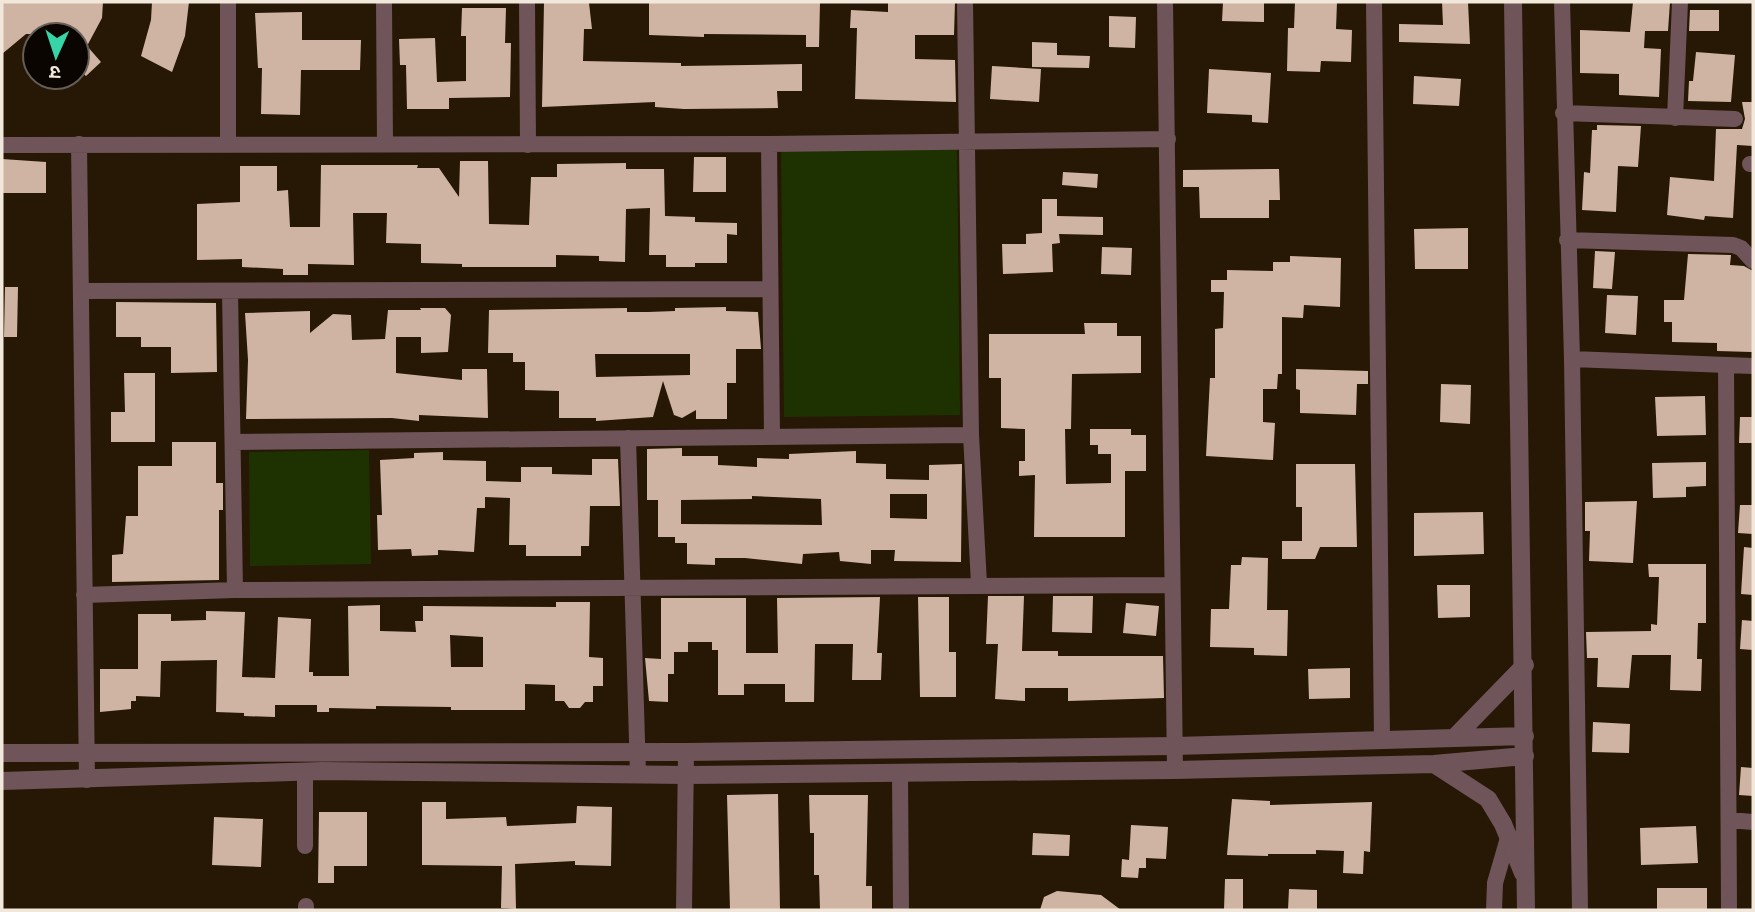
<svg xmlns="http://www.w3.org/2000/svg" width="1755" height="912" viewBox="0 0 1755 912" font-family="'Roboto Condensed','Noto Sans Devanagari',sans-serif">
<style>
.green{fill:#1e3201}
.building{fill:#cfb4a3;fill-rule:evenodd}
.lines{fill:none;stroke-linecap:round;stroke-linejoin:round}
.minor{stroke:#6f545a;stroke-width:16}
.tertiary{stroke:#6f545a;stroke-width:18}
</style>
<rect width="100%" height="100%" fill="#261805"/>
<path class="green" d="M957,148L960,415L784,417L781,151Z
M369,450L371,564L250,566L249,452Z"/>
<path class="building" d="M2,2H103L102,18L87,46L101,62L86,76L77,68V35L26,34L2,54Z
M152,2H189L185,36L172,72L141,56L151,20Z
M544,2L589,3L592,29H584L583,61L681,63V66L802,64V91H777L778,108L684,109L655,107V102L542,107Z
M649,2H820L819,47H806V35L704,34V37L649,35Z
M888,2H955L954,35H915V59L955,60L956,102L855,99L857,28H850L851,10L888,12Z
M1223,2H1264V22L1222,21Z
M1295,2H1337L1336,29L1352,30L1351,62L1321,61L1320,72L1287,71L1288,28H1294Z
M1442,2H1468L1470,44L1399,42V24L1443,25Z
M1633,2H1670L1668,31H1645L1644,48L1661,49L1659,97L1619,95V74L1580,73V30L1630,32Z
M462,8H506L505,43H511L510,97L449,98V109H407L406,65H400L399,39L435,38L437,82L466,81V36H461Z
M1690,10H1719V31H1689Z
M302,12V40H361L360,70H301L300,115L261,114L262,68H258L255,13Z
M1109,16L1136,17L1135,48L1109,47Z
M1032,42L1057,43V55L1090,56L1089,68L1032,67Z
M1696,52L1735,55L1731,102L1688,101L1689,81H1693Z
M992,66L1041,69L1039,102L990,99Z
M1209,69L1271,73L1268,123L1252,122V115L1207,113Z
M1414,76L1461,79L1459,106L1413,104Z
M1742,102H1753V146L1737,145L1733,218L1705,216L1704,220L1667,215L1670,177L1714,181L1716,129H1742L1745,119Z
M1597,125L1641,126L1638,167L1618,166L1616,212L1582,210L1584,172L1590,173L1592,130H1597Z
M694,157H726V192H693Z
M2,159L46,162V193H2Z
M460,161H488L489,224L529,225L531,177H557V164L626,163V169H664L665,216L695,217V222L737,223V235L727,234V263H695V267H666V255H649L650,208L626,209L625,262L599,261V256L556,255V267H462V264L421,263V244L386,243L387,213H353L354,265L308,264V275H283V269L242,267V259L197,260V204L240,202V166H277V191L288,190L290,227H320L321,165H418L417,168H439L459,197Z
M1279,169L1280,200H1269V218H1200L1199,187H1183V170Z
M1063,172L1098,174L1097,188L1062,185Z
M1042,199H1057V216L1103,217V235L1059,234L1060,243L1052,244L1053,272L1003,274L1002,244H1026V234L1042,233Z
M1468,228V269H1415L1414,229Z
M1102,247L1132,248L1131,275L1101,274Z
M1595,251L1615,252L1612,289L1593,288Z
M1688,254L1731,255L1730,265L1744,266L1753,271L1752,352L1717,351V343L1672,342V322H1664V300H1684Z
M1290,256L1341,258L1340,307L1304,305L1303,318L1282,317V374H1278L1277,389H1263V422L1275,423L1273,460L1206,456L1210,378H1215V329L1223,328L1224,292H1211V280H1227V270L1273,271V262H1290Z
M5,287H18L17,337H4Z
M1607,295L1638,296L1636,335L1605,333Z
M116,302L216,303L217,372L171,373V347H141V337H116Z
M726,307V311L758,312L761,349H736V383H727V419H696V410L682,418L674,415L663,381L653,417L596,421V418H559V391L525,390V362H513V353H488L489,310L627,308V312H648L675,311V308ZM595,354H690V375L596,377Z
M420,308H445L451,315L448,352L421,353V337H396V373L462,380V369H487L488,418L419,415V421L392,418L246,419L248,360L245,313L310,311V333L333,314L351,315L352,340L385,339L388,310H421Z
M1084,323H1117V336H1141V373L1072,374L1071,429H1065L1066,484L1111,483V454H1098V445H1090V429H1131V435H1146V471H1125V537H1034L1035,475L1019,476V461H1025V429L1001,428V378H989V334H1085Z
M1296,369L1368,371V384H1357L1356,415L1300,413V390L1296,389Z
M124,373H155V442H111V412H125Z
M1441,384L1471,385L1470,424L1440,422Z
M1705,396L1706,435L1657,436L1655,397Z
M1740,417H1753V443H1739Z
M172,442H216V483H223V510H219V580L112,582V555L123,554L126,516H138V466H172Z
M682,448V456H718V465L757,467V458L789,459V454L856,451V463L886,464V479L929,480V465L962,464L961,562L894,561L895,550H871V564L840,561L839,552L803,554L802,564L745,558H715V565L687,564V543H675V537H658V500H647V449ZM890,494H927V519L890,518ZM752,496L821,499L822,525L681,524V500L752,499Z
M443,452V460L486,461V481L521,482V467H552V474L592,475V459H618L620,506H590L589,546H581V556H526V545H509L510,498L485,497V508H477L474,552L438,550V555L412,556L411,549L378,550L377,515H382L380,460L414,458V453Z
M1706,462V486L1686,487V497L1653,498L1652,463Z
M1296,464H1355L1357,547H1320L1315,559H1282V541H1302V507H1296Z
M1637,501L1633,563L1589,561L1590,531H1585V502Z
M1740,505H1753V534L1738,533Z
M1483,512L1484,554L1414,556V513Z
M1744,547L1753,548V595L1741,594Z
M1242,557L1268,558L1267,610H1288L1287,656L1254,655V648L1210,647L1211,609H1229L1231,565H1241Z
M1648,564H1706V623H1698L1697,659H1702L1701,691L1670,690L1671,655H1632L1629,688L1597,687L1598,658H1587L1586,632L1651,631V624L1657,625L1659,577H1649Z
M1437,585H1470V617L1438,618Z
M988,596H1024L1022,651H1058V656H1163L1164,698L1068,701V688H1025V701L995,699L998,644H986Z
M1053,596H1093L1092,633L1052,632Z
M880,597L877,653H882L881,680H852L853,644H815L814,702H785V684H744V695H718V650H712V642H688V652H674V674H668V702L649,701L645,658L661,659V598H746V653H778L777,598Z
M918,597H949V652H956V697H920Z
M556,602H590L589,657L603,658V686H593V702H585L580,708H569L564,701H555V685L525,684V710H451V707L376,706V709L329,708V712H317V705H275V717L244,716V713L216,712L217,660L161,661L160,697L136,696V701H131V709L100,712V669H138V614H171V621L206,620V611L245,612L242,677L275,678L278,617L311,619L309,672H313V676H349L348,606L380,605V631L416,632L415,621H423V606L556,607ZM450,635L483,637V667H451Z
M1126,603L1159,606L1156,636L1123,633Z
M1742,620L1753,621V650L1740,649Z
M1350,668V698L1309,699L1308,669Z
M1593,722L1630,724L1629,753L1592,752Z
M1741,767L1753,768V796L1739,795Z
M778,794L780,910H730L727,795Z
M809,795H868L866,886H872V910H820L819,875H814V833H810Z
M1232,799L1270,801V805L1372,802L1370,852L1364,851L1363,874L1343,873L1344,851L1316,850V854H1268V856L1227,855Z
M422,802H446V819L506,817L507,826L576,823L577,806L612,807L611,866L575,865V861L515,864L516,909L501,908L502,866L422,865Z
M319,812H367V866H334V883H318Z
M214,817L263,819L261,867L212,865Z
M1131,825L1168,827L1166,859L1146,858V868H1139L1138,878L1121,877L1122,859L1129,860Z
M1696,826L1698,863L1641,865L1640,828Z
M1033,833L1070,835L1069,856L1032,855Z
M1225,879H1243V910H1224Z
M1657,888H1707V910H1657Z
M1289,889L1317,890V910H1288Z
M1057,891L1101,895L1121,910H1040L1044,897Z"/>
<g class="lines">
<path class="minor" d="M228,2V144
M384,2L385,144
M527,2L528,145
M965,2L971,435L979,584
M1165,2L1175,770
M1374,2L1382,739
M1562,2L1572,359L1580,910
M1563,113L1735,119
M1675,118L1680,2
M79,144L87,780
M769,144L772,436
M2,145L769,144L1168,139
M1750,164H1753
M1567,240L1733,245L1741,248L1753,261
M81,291L770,289
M230,291L235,590
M1572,359L1753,366
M1726,365L1729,910
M628,438L638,774
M233,442L971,435
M84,595L235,590L1172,585
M305,771V846
M900,773L901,910
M1729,820L1753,822
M306,906V910
M684,910L686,752
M1494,910L1495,883L1508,838"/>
<path class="tertiary" d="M1513,2L1526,910
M1454,738L1525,665
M2,753L686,752L1175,746L1525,736
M1434,764L1488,799L1503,824L1523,873
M2,781L322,771L687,775L1175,770L1434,764L1525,756"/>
</g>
<rect width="1755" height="912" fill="none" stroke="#f1e7db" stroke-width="7"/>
<g transform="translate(56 56) rotate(183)"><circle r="33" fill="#0a0501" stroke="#665f58" stroke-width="2"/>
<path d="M0-5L12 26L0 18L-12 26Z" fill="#36d4a7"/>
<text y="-10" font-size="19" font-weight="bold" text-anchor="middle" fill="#f1e7db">उ</text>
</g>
</svg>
